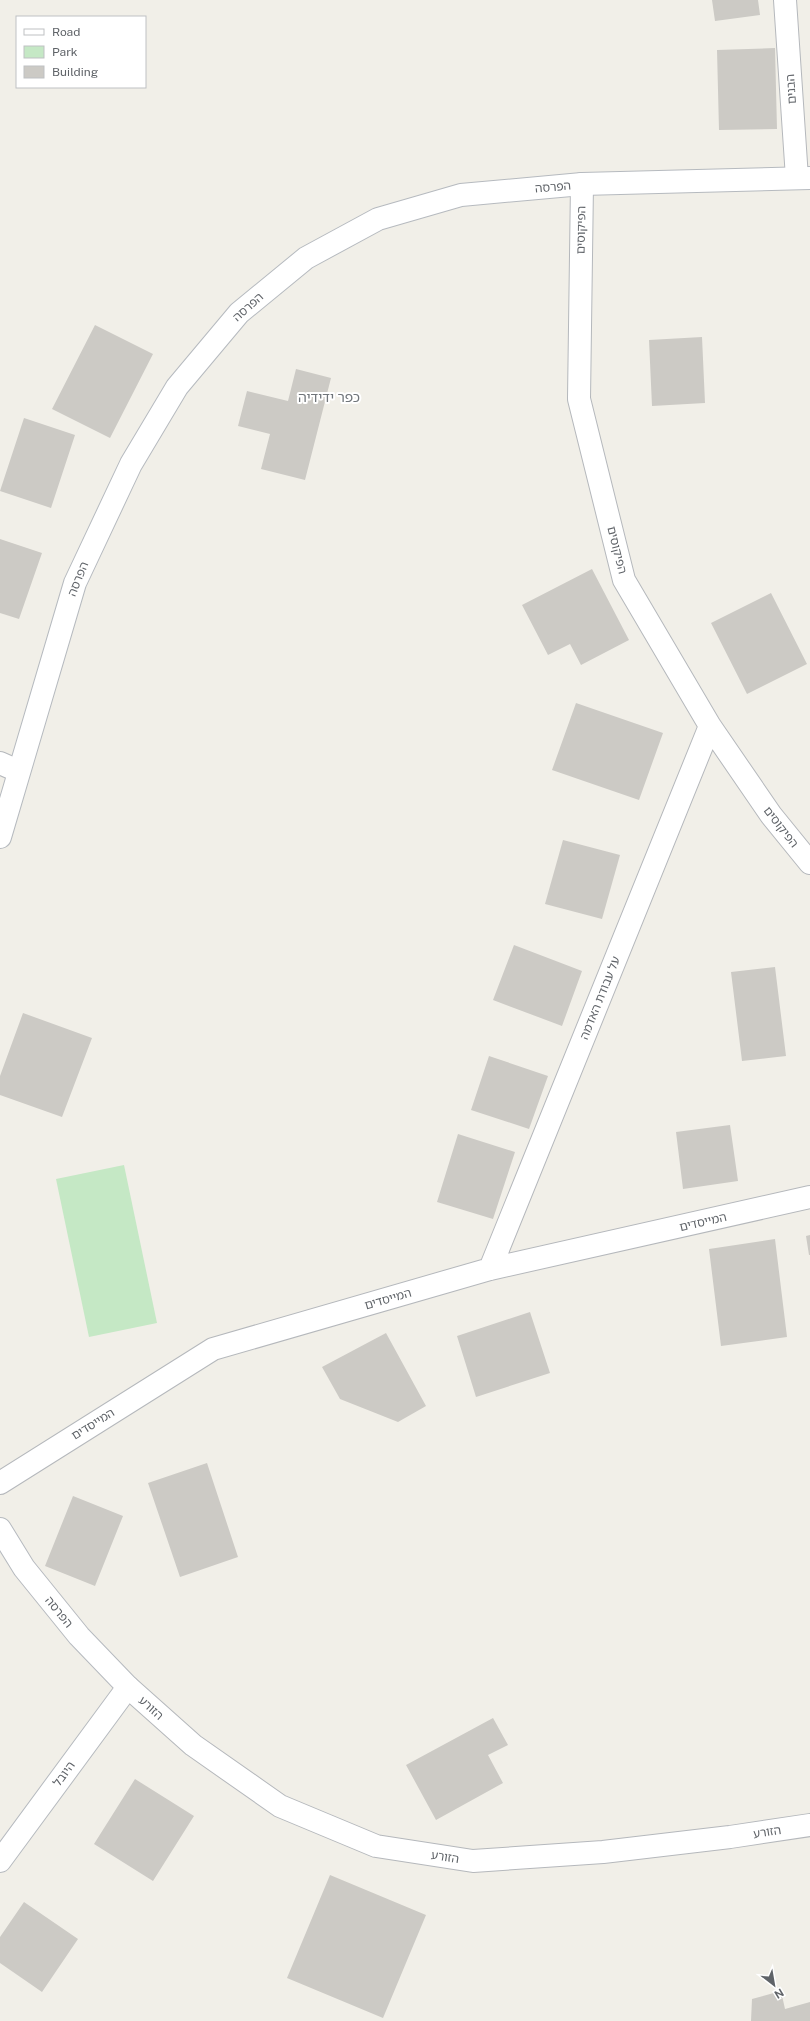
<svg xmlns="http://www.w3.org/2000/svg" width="810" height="2021" viewBox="0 0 810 2021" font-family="'Public Sans','Noto Sans Hebrew',sans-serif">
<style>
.green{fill:#c5e8c5}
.building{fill:#cccac5}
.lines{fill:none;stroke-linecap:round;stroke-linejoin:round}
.street-casing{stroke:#b5b8bc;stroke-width:24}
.secondary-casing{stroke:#b6babf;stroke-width:24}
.street{stroke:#fff;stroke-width:22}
.secondary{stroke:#fff;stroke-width:22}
.labels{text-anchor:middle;stroke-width:4;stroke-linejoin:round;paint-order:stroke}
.street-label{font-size:12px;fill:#5f6368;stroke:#fff}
.quarter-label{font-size:14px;fill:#70757a;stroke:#fff}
</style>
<rect width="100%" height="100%" fill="#f1efe8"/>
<path class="green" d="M124,1165L157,1323L89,1337L56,1179Z"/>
<path class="building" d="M712,0H758L760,15L715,21Z
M775,48L777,129L719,130L717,50Z
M95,325L153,354L110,438L52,409Z
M702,337L705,403L652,406L649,340Z
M296,369L331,378L305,480L261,469L270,434L238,426L247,391L288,401Z
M24,418L75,435L51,508L0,491Z
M0,539L42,553L19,619L0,613Z
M592,569L629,640L581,665L570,644L548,655L522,605Z
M771,593L807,664L747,694L711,623Z
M576,703L663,733L639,800L552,770Z
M563,840L620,855L602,919L545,904Z
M514,945L582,971L562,1026L493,1000Z
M775,967L786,1056L742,1061L731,972Z
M23,1013L92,1038L62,1117L0,1095V1076Z
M489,1056L548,1076L529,1129L471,1110Z
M730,1125L738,1181L683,1189L676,1132Z
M458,1134L515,1152L493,1219L437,1202Z
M810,1235V1255H809L806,1236Z
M775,1239L787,1337L721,1346L709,1249Z
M530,1312L550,1373L476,1397L457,1336Z
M386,1333L426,1406L398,1422L340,1399L322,1367Z
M207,1463L238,1557L180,1577L148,1483Z
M73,1496L123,1516L95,1586L45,1566Z
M493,1718L508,1745L488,1755L503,1783L436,1820L406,1765Z
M135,1779L194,1816L153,1881L94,1844Z
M330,1875L426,1915L383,2018L287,1978Z
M24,1902L78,1939L42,1992L0,1963V1937Z
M781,1991L785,2009L810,2002V2021H751L752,1999Z"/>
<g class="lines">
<g class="street-casing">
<path id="street" d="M785,0L797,178
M582,184L579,399L624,580L710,726L771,815L810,863
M0,763L18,771
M490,1269L710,726
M0,1483L213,1349L490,1269L810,1197
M128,1687L193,1745L280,1806L376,1846L473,1861L603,1852L730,1837L810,1825"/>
</g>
<g class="secondary-casing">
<path id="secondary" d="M0,837L75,583L131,464L177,387L239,313L306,258L378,219L461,195L582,184L810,178
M0,1529L24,1568L79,1636L128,1687L0,1861"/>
</g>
<use href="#street" class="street"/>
<use href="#secondary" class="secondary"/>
</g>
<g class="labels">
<g class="street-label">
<text transform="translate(791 89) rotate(-94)" y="4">הבנים</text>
<text transform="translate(553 187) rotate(-5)" y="4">הפרסה</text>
<text transform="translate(581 230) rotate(-89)" y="4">הפיקוסים</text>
<text transform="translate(248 307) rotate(-42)" y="4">הפרסה</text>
<text transform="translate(617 550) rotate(76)" y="4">הפיקוסים</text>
<text transform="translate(78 579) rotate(-68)" y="4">הפרסה</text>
<text transform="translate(781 827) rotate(52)" y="4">הפיקוסים</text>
<text transform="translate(600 998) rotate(-68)" y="4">על עבודת האדמה</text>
<text transform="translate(703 1222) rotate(-13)" y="4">המייסדים</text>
<text transform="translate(388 1299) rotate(-16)" y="4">המייסדים</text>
<text transform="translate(93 1424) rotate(-32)" y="4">המייסדים</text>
<text transform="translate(59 1612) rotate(51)" y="4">הפרסה</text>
<text transform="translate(151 1708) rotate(42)" y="4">הזורע</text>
<text transform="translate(64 1774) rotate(-54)" y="4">היובל</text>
<text transform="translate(767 1832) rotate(-9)" y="4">הזורע</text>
<text transform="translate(445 1857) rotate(9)" y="4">הזורע</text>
</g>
<g class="quarter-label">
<text x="329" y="402">כפר ידידיה</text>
</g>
</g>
<rect x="16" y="16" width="130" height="72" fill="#ffffff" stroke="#bfc1c3"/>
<rect x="24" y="29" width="20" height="6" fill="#ffffff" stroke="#bfc1c3"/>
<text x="52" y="36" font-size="12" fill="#5f6368">Road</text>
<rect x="24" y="46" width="20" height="12" fill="#c5e8c5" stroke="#bfc1c3"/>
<text x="52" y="56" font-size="12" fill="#5f6368">Park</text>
<rect x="24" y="66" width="20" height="12" fill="#cccac5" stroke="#bfc1c3"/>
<text x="52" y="76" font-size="12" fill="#5f6368">Building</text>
<g transform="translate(774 1985) rotate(149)" stroke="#ffffff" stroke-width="3" paint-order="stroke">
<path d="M0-3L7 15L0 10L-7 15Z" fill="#5f6368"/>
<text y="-6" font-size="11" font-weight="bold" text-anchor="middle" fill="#5f6368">N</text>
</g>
</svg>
